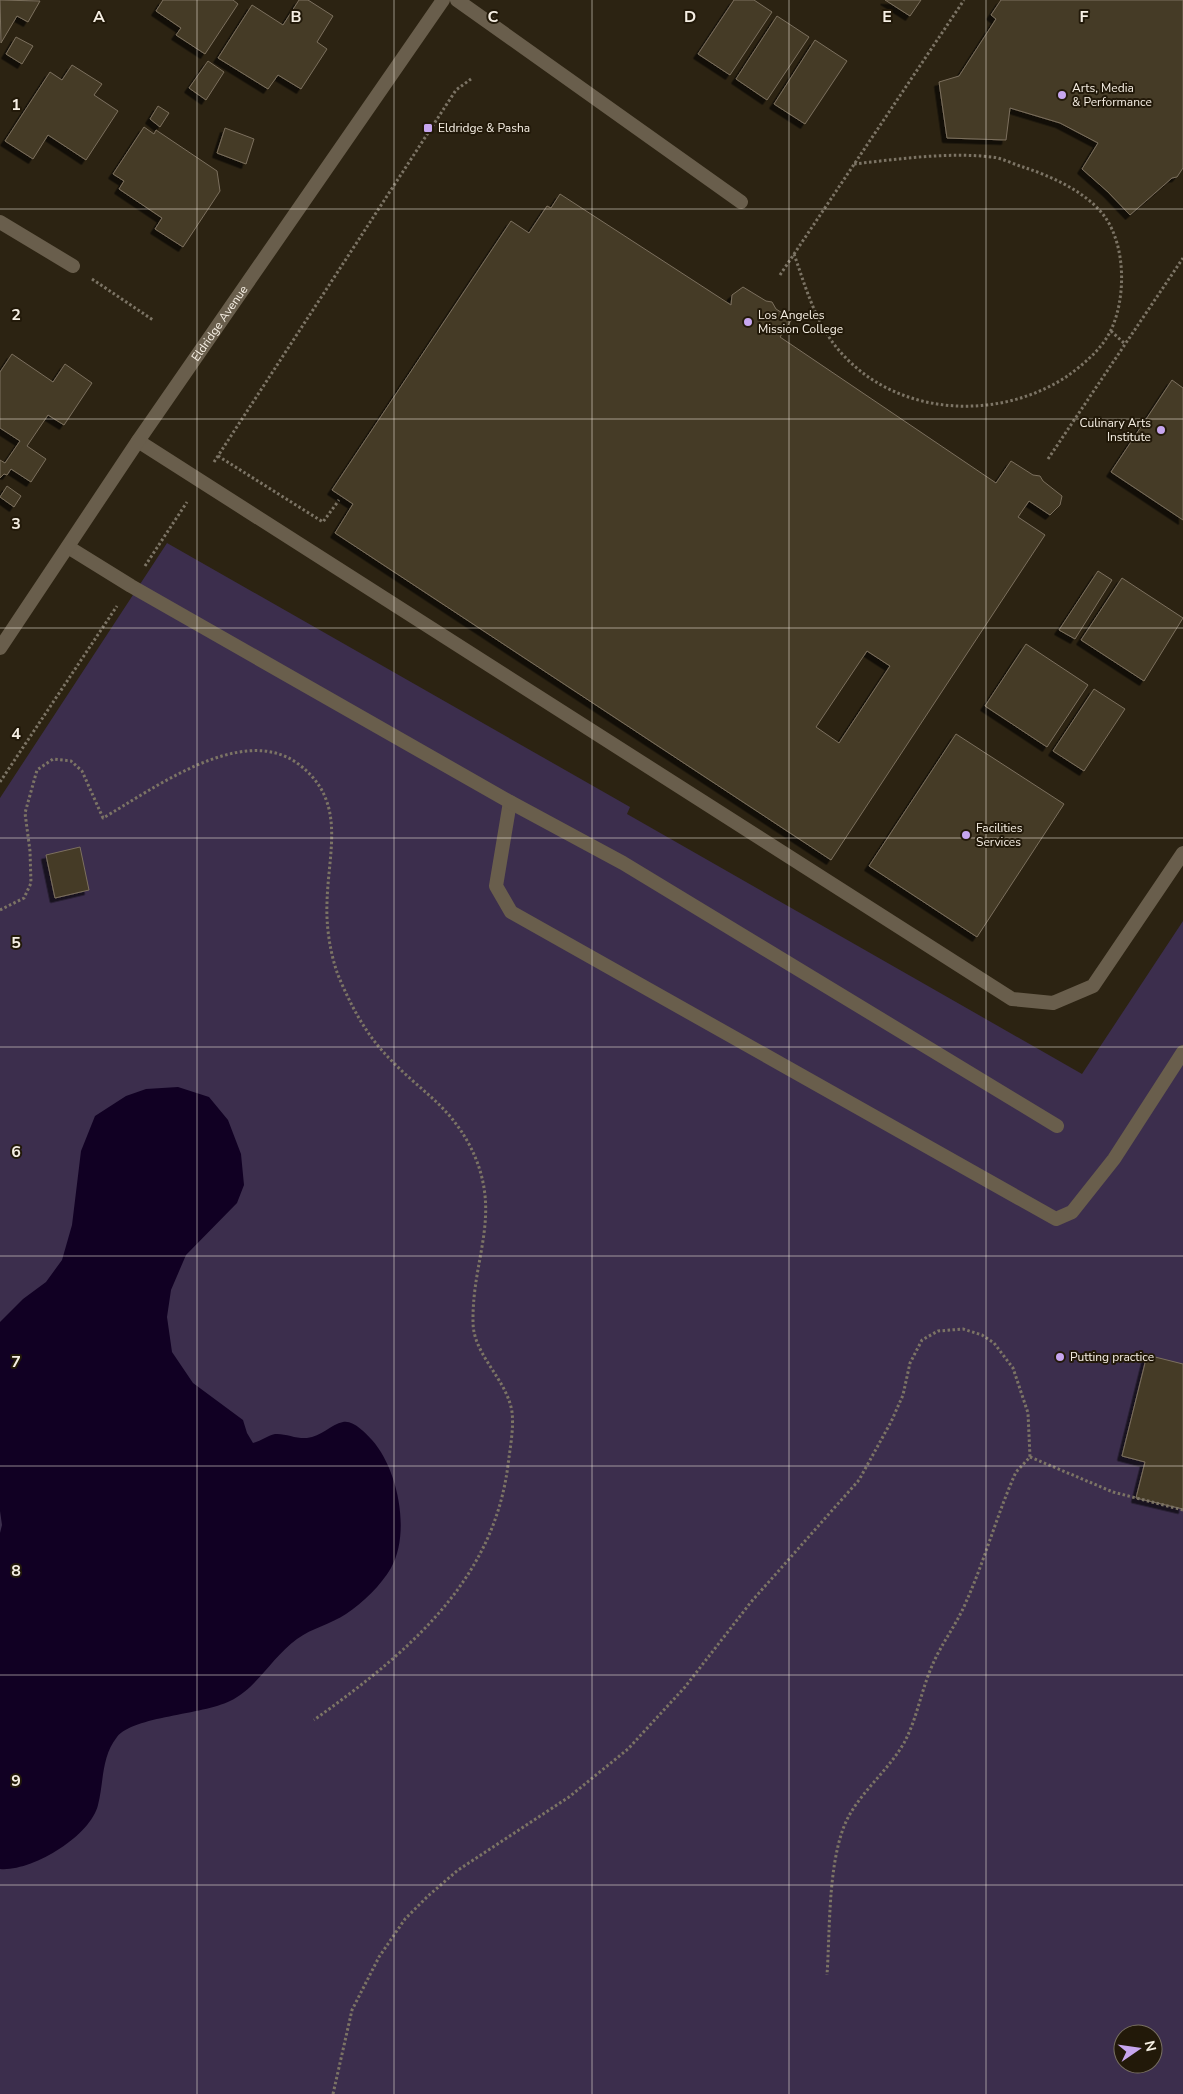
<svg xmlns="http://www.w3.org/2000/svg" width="1183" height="2094" viewBox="0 0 1183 2094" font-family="'Nunito Sans',sans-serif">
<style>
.green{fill:#3c2e4d;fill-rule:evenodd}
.water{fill:#110023}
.building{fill:#443a28;stroke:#7c705d;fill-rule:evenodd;filter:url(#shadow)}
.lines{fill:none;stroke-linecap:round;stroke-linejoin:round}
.path{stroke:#7c7465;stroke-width:3;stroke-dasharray:2.5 2.5;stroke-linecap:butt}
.service{stroke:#695e4c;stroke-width:14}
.minor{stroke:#695e4c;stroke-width:14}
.tertiary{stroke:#695e4c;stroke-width:14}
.grid{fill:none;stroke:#f6efe4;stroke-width:1;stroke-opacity:0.55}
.poi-dot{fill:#c7a6ef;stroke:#221909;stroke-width:2}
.labels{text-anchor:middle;stroke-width:4;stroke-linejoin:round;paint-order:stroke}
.poi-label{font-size:12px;fill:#f6efe4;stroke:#221909;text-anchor:start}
.street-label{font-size:12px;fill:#f6efe4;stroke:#221909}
.grid-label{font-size:16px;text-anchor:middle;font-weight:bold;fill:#f6efe4;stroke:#221909;stroke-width:4;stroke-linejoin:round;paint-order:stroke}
</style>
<defs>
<filter id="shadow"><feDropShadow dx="-4.5" dy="4.5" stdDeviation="0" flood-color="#0009"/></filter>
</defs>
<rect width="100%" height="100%" fill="#2c2312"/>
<path class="green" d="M167,543L630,807L627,814L1082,1074L1183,921V2094H0V798ZM1123,2034H1153V2064H1123Z"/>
<path class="water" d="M178,1087L209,1097L228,1120L241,1154L244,1185L237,1203L186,1255L171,1290L167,1317L172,1352L193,1383L243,1420L247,1433L253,1443C261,1441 267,1436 275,1434C285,1433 296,1439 307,1438C321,1437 331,1424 343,1422C354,1420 365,1433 372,1440C398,1469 411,1533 391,1568C381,1585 363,1603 346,1614C331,1624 312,1628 297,1639C272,1657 257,1688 230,1701C202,1715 134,1716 117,1737C101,1757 104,1782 98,1805C90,1837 31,1872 0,1869V1533L2,1525L0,1511V1322L23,1299L46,1282L62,1260L72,1225L81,1151L95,1116L126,1096L146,1089Z"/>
<path class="building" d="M0,0L40,1L28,22L17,16L1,43Z
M163,0H233L238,4L205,54L176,35L181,28L156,11Z
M299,0H308L333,16L317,42L327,49L301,89L278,75L268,89L218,58L252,5L283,25Z
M734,0H754L772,12L730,75L698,54Z
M885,0H921L910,16Z
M1001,0H1183V168L1177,177L1172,178L1130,215L1108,192L1082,169L1098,143L1060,123L1010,108L1006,140L947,138L939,82L959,76L996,19L991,15Z
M777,16L809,37L767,100L736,79Z
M16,37L33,46L22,64L6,54Z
M815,40L847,61L805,124L774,104Z
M208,61L224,72L206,100L189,88Z
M72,65L102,84L94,95L118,111L86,160L48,135L33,159L5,141L50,72L62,80Z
M158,106L169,113L160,127L150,119Z
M144,127L154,134L156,130L217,171L220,191L183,247L155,229L162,218L119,189L124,181L113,174Z
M225,128L254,139L246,164L217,153Z
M560,194L731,305L732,295L743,287L766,301L772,302L776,309L792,319L780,337L996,483L1011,461L1033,475L1040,476L1043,481L1062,496L1060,505L1050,515L1029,501L1018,517L1045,535L831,860L335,533L353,504L332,490L511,221L529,233L547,206L551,208ZM867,651L890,666L839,743L816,727Z
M12,354L53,382L65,364L92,383L64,425L48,415L27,446L46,459L31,482L11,469L7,475L4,474L0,478V460L5,463L20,441L0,428V372Z
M1172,380L1183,388V520L1111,472Z
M7,486L21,496L14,507L0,497Z
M1098,571L1112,580L1075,639L1059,630Z
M1122,578L1183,618L1144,681L1081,640Z
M1026,644L1088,685L1047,747L985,706Z
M1094,689L1125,709L1084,771L1053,751Z
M956,734L1064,804L977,937L869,866Z
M80,847L89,890L55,898L46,855Z
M1147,1355L1183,1364V1509L1136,1498L1145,1462L1122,1456Z"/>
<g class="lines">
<path class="path" d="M794,254C807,291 817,329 846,358C903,417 1000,420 1066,377C1083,365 1102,349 1111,330C1126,298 1126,247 1105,217C1087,192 1051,176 1023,167C1013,164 1002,158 992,157C947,152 899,159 854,164
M780,275L964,0
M92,279L153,320
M1111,331L1125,344
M218,456L323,522L339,500
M1048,459L1183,258
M214,462L456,90L471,79
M145,566L187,502
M0,782L117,606
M0,910L24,898L31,883L30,851L25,813L37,770L53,759L71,761L82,771L103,818C152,790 241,723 297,763C348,800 328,851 327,903C326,926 330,953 338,975C351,1006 366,1035 390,1059C420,1091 448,1104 470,1146C504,1213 472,1256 473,1322C473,1355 507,1379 512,1412C514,1429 510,1448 508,1465C493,1584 404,1655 314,1720
M1030,1457L1113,1492L1183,1510
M333,2094L352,2010L379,1957L405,1919L428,1896L458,1870L569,1797L628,1749L685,1687L751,1602L859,1480L891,1422L903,1395L910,1363L922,1340L938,1331L963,1329L982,1335L994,1343L1013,1368L1028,1413L1030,1457L1016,1472C997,1514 985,1560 966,1602C957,1624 941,1644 932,1666C921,1691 917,1719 904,1743C886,1774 855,1796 843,1829C828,1871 830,1931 827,1975"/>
<path class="service" d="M457,0L741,202
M138,441L1012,999L1053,1003L1093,986L1183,853
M510,802L496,886L511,912L1056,1219L1072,1212L1114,1159L1183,1052"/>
<path class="minor" d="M0,222L73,266
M68,547L131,586L510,802L623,863L1057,1126"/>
<path class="tertiary" id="s1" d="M0,648L138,441L443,0"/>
</g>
<path class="grid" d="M197,0V2094M394,0V2094M592,0V2094M789,0V2094M986,0V2094M0,209H1183M0,419H1183M0,628H1183M0,838H1183M0,1047H1183M0,1256H1183M0,1466H1183M0,1675H1183M0,1885H1183"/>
<g class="poi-dot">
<circle cx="1062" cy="95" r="5"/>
<rect x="423" y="123" width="10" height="10" rx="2.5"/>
<circle cx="748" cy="322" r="5"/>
<circle cx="1161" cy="430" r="5"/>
<circle cx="966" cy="835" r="5"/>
<circle cx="1060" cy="1357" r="5"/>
</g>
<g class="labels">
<g class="poi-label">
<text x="1072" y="92">Arts, Media<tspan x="1072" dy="14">&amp; Performance</tspan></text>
<text x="438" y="132">Eldridge &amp; Pasha</text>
<text x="758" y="319">Los Angeles<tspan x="758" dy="14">Mission College</tspan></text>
<text x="1151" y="427" text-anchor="end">Culinary Arts<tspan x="1151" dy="14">Institute</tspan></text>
<text x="976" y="832">Facilities<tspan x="976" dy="14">Services</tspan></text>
<text x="1070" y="1361">Putting practice</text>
</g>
<g class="street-label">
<text dy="4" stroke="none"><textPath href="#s1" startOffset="392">Eldridge Avenue</textPath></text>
</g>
</g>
<g class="grid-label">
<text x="99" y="22">A</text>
<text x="296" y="22">B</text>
<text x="493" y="22">C</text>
<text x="690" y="22">D</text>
<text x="887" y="22">E</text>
<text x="1084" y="22">F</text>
<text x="16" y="110">1</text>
<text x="16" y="320">2</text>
<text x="16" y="529">3</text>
<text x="16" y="739">4</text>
<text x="16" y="948">5</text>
<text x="16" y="1157">6</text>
<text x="16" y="1367">7</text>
<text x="16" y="1576">8</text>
<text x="16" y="1786">9</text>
</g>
<g transform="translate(1138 2049) rotate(77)"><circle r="24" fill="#221909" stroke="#776f61"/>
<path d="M0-4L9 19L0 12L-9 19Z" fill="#c7a6ef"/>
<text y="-8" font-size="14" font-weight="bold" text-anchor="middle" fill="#f6efe4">N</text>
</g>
</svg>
